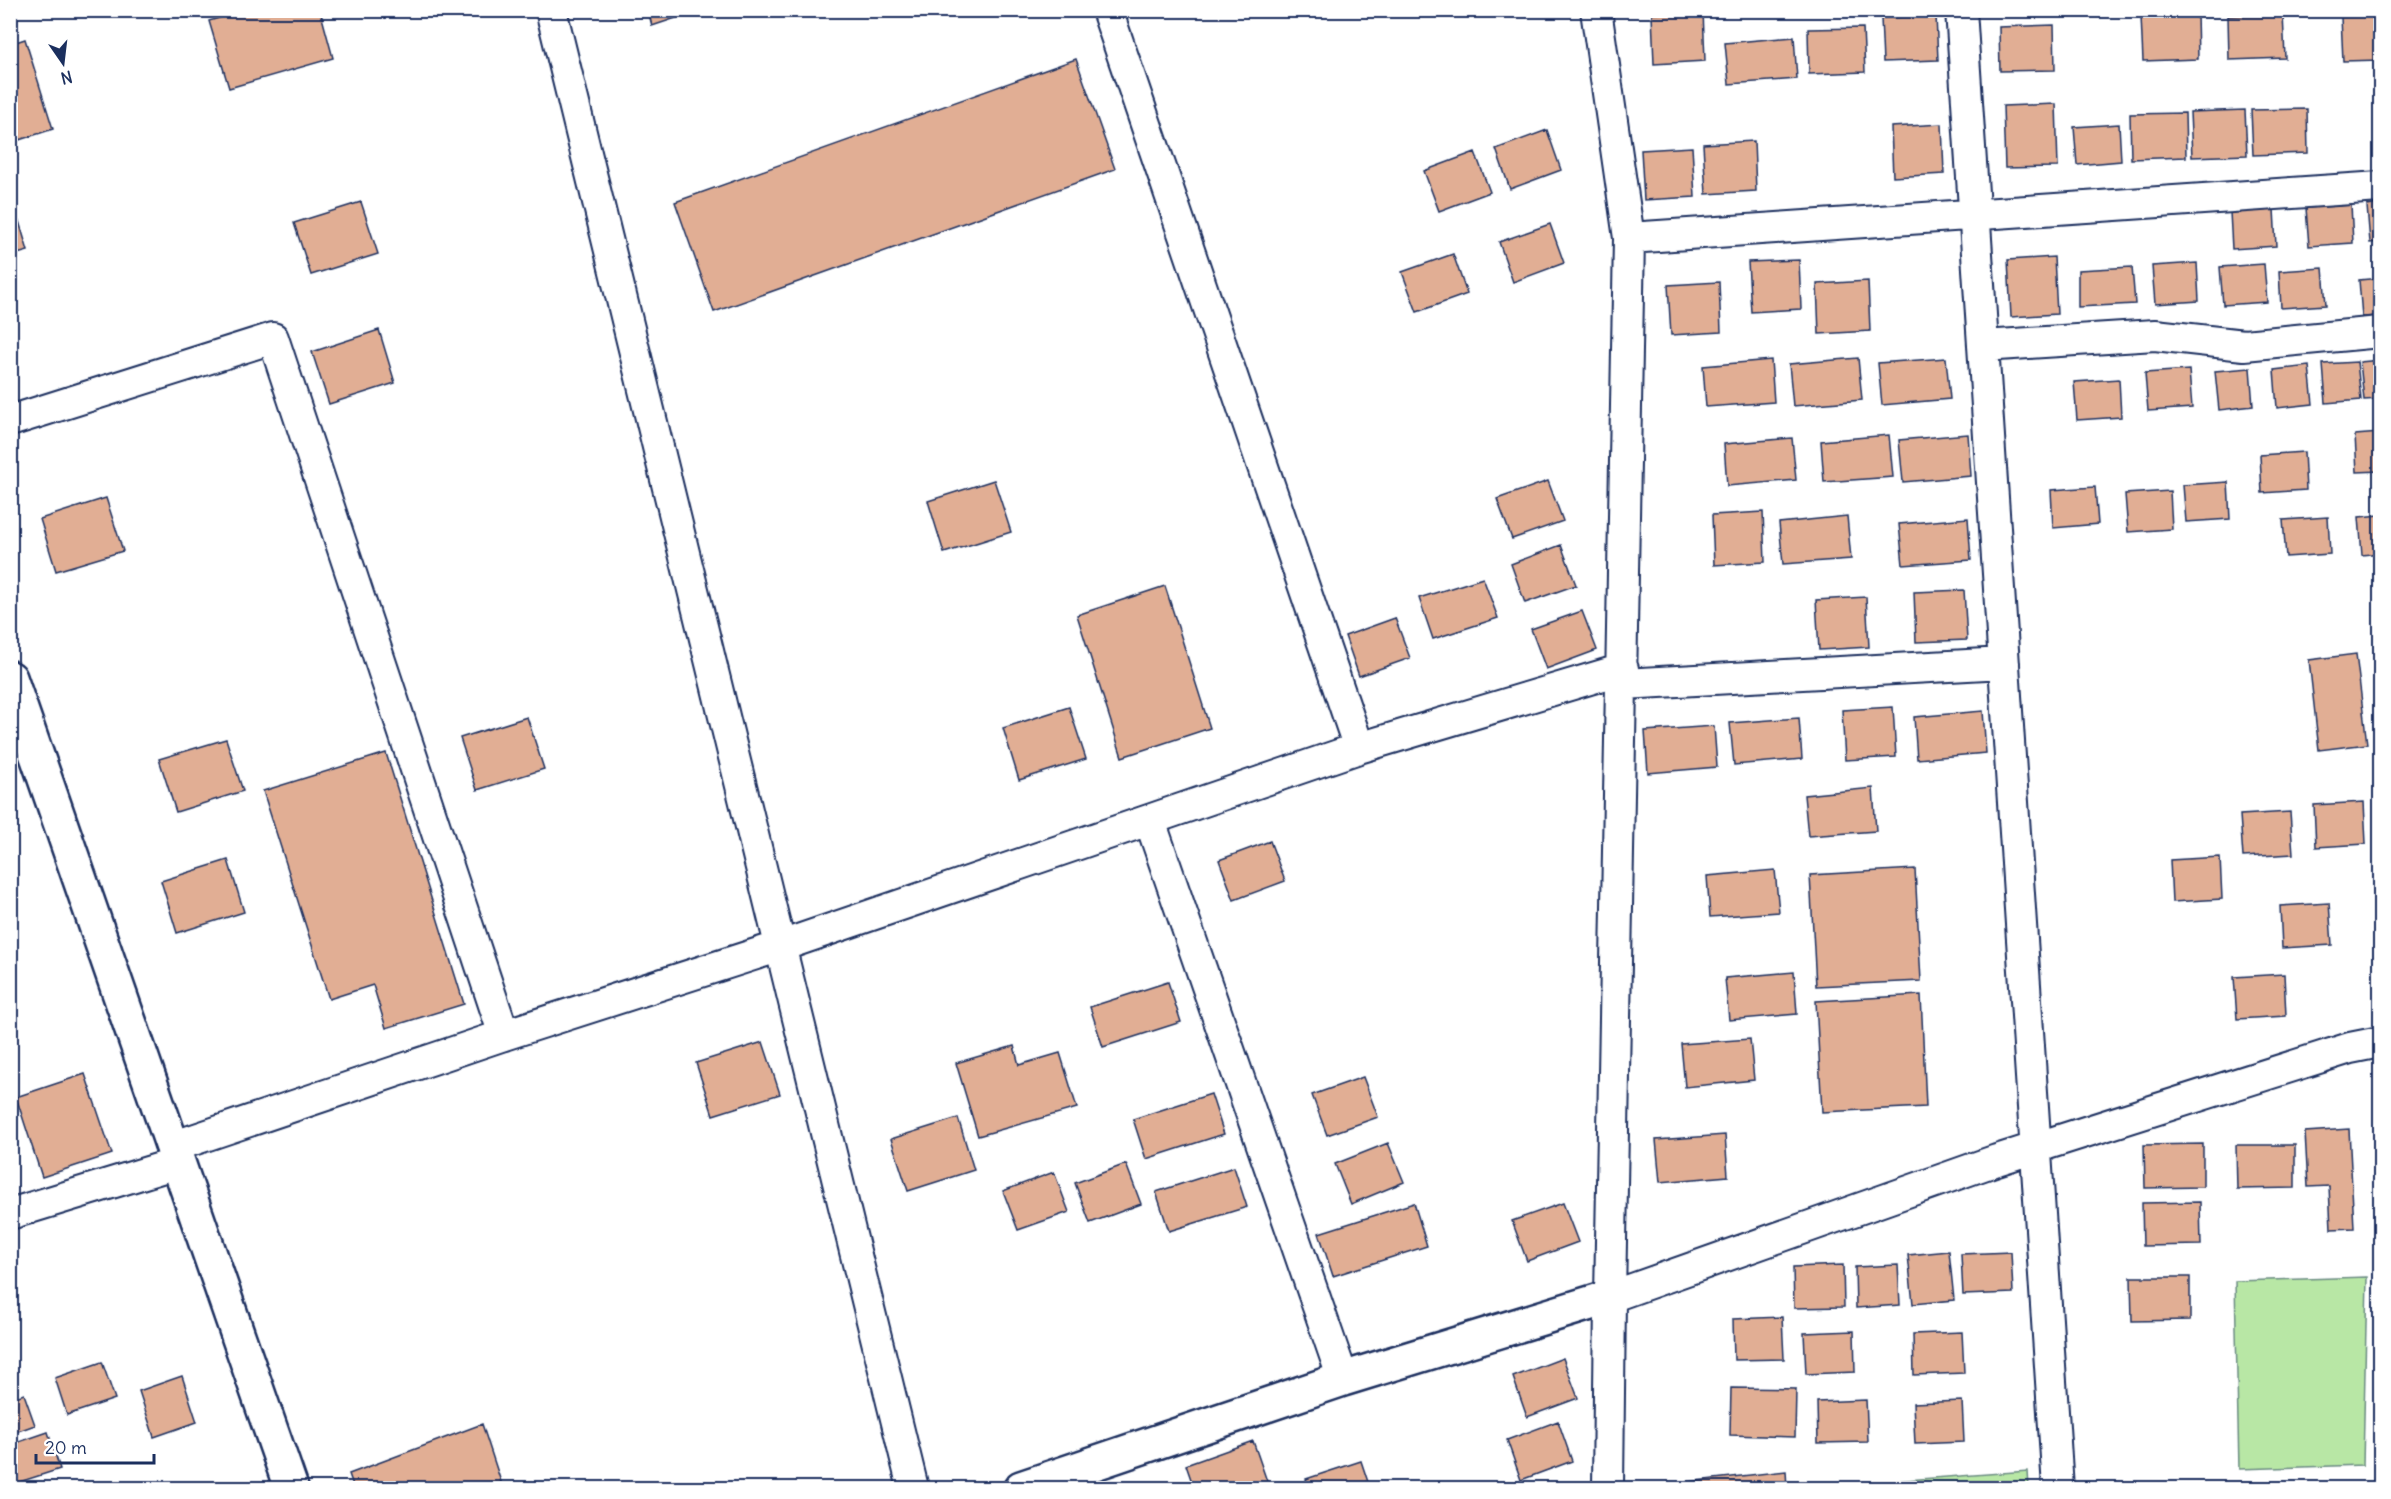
<svg xmlns="http://www.w3.org/2000/svg" width="2391" height="1499" viewBox="0 0 2391 1499" font-family="Delius,sans-serif">
<style>
.green{fill:#b8e7a5;stroke:#6a8b82;stroke-width:1.5}
.building{fill:#e1ae94;stroke:#1b2f5e;stroke-width:1.5}
.lines{fill:none;stroke-linecap:round;stroke-linejoin:round}
.minor-casing{stroke:#1b2f5e;stroke-width:34}
.tertiary-casing{stroke:#1b2f5e;stroke-width:38}
.minor{stroke:#fff;stroke-width:30}
.tertiary{stroke:#fff;stroke-width:33}
</style>
<rect width="100%" height="100%" fill="#fff"/>
<filter id="ink" filterUnits="userSpaceOnUse"><feTurbulence type="fractalNoise" baseFrequency=".0167" numOctaves="2"/><feDisplacementMap in="SourceGraphic" scale="12" xChannelSelector="R" yChannelSelector="G"/><feConvolveMatrix kernelMatrix="1 2 1 2 8 2 1 2 1" color-interpolation-filters="sRGB"/></filter>
<g filter="url(#ink)">
<path class="green" d="M2367,1277L2363,1465L2239,1469L2235,1281Z
M2028,1471L2029,1488H1826L1825,1486Z"/>
<path class="building" d="M246,10H320L333,58L229,88L209,21Z
M648,10H700L652,26Z
M1703,11L1705,61L1654,64L1652,14Z
M2197,14L2198,59L2143,61L2141,16Z
M2283,14L2285,58L2229,60L2228,16Z
M2380,15V60L2343,61L2341,17Z
M1936,16L1938,60L1883,62L1881,18Z
M2054,25L2055,70L2000,71L1999,27Z
M1863,28L1865,72L1809,74L1808,29Z
M1794,37L1797,79L1729,84L1725,43Z
M25,39L53,129L10,143V44Z
M1076,59L1115,169L714,312L675,202Z
M2056,104L2058,167L2005,168L2003,106Z
M2307,109L2308,153L2253,155L2251,110Z
M2245,110L2247,155L2192,157L2190,112Z
M2185,113L2186,157L2131,159L2130,114Z
M1942,124L1944,174L1893,177L1891,127Z
M2119,124L2121,161L2077,165L2074,127Z
M1547,130L1561,170L1510,189L1496,149Z
M1754,141L1756,191L1706,194L1703,144Z
M1692,147L1695,197L1644,200L1641,150Z
M1475,152L1490,192L1439,211L1424,171Z
M12,198L28,251L10,256V199Z
M361,202L378,254L311,275L294,223Z
M2380,204V242L2370,243L2367,206Z
M2351,205L2353,243L2309,246L2306,208Z
M2274,209L2276,246L2232,249L2230,212Z
M1550,224L1564,263L1513,282L1499,242Z
M1453,254L1467,294L1417,312L1402,272Z
M2054,257L2057,314L2011,317L2008,260Z
M1799,260L1801,309L1751,312L1748,262Z
M2197,263L2199,301L2155,304L2152,266Z
M2264,264L2267,302L2223,305L2220,267Z
M2132,267L2135,304L2078,307V270Z
M2323,268L2326,305L2281,308L2279,271Z
M2380,278V316L2362,317L2359,280Z
M1868,281L1870,331L1819,334L1817,284Z
M1719,282L1721,332L1671,335L1668,285Z
M379,330L395,383L329,404L312,352Z
M1858,358L1862,400L1793,406L1789,364Z
M1946,358L1950,399L1882,405L1878,363Z
M1771,360L1774,402L1706,407L1703,366Z
M2380,360V399L2364,400L2360,362Z
M2357,362L2361,400L2326,403L2323,364Z
M2309,366L2313,404L2277,408L2274,370Z
M2250,368L2253,406L2219,410L2215,371Z
M2189,370L2192,408L2148,411L2145,373Z
M2119,379L2121,417L2077,420L2074,382Z
M2380,433V471L2357,472L2355,435Z
M1968,434L1971,476L1903,482L1899,440Z
M1889,435L1893,477L1824,482L1821,441Z
M1792,438L1796,480L1727,486L1724,444Z
M2304,452L2306,490L2262,493L2260,455Z
M994,480L1011,532L944,553L928,501Z
M1548,481L1563,521L1512,539L1497,499Z
M2228,482L2230,519L2186,522L2183,485Z
M2095,487L2098,524L2053,528L2051,490Z
M2170,491L2172,529L2128,532L2125,494Z
M106,498L123,551L56,571L40,519Z
M1763,512L1765,562L1714,565L1712,515Z
M2380,515V553L2362,555L2359,517Z
M1847,516L1851,559L1783,564L1779,523Z
M2328,517L2330,554L2286,557L2283,520Z
M1968,518L1971,560L1903,565L1899,524Z
M1561,545L1576,585L1525,603L1511,564Z
M1483,578L1498,618L1433,639L1419,598Z
M1165,586L1210,728L1122,757L1077,615Z
M1964,590L1967,640L1916,642L1914,592Z
M1866,597L1869,647L1819,650L1816,600Z
M1582,611L1597,650L1546,669L1531,629Z
M1395,618L1410,658L1359,676L1345,636Z
M2356,654L2367,744L2319,750L2309,660Z
M1069,707L1086,759L1019,780L1003,728Z
M1893,707L1896,757L1845,760L1842,710Z
M1983,711L1986,753L1917,759L1914,717Z
M527,717L544,769L477,790L460,738Z
M1799,718L1802,759L1734,765L1730,723Z
M1714,726L1717,767L1648,773L1645,731Z
M226,739L243,791L176,812L159,759Z
M386,753L464,1004L386,1028L373,985L329,999L263,791Z
M1873,788L1876,831L1808,836L1804,795Z
M2364,802L2366,844L2316,847L2314,805Z
M2290,812L2293,854L2243,857L2240,815Z
M1270,841L1285,881L1234,900L1219,860Z
M2220,857L2222,899L2172,902L2170,860Z
M228,860L244,912L177,933L161,881Z
M1915,869L1921,981L1816,986L1810,875Z
M1775,870L1779,912L1710,917L1707,876Z
M2329,903L2332,945L2282,948L2280,906Z
M1794,972L1797,1014L1729,1020L1725,978Z
M2284,974L2286,1016L2237,1019L2234,977Z
M1168,982L1181,1022L1103,1047L1090,1007Z
M1921,995L1926,1107L1822,1112L1816,1001Z
M1750,1039L1754,1080L1685,1087L1681,1044Z
M763,1042L780,1094L713,1115L696,1063Z
M1014,1046L1019,1065L1060,1053L1077,1108L978,1136L956,1063Z
M85,1074L112,1154L42,1177L16,1097Z
M1363,1077L1378,1117L1327,1135L1312,1095Z
M1211,1094L1224,1134L1146,1159L1133,1119Z
M958,1118L974,1170L908,1191L891,1139Z
M2349,1129L2354,1228L2331,1229L2329,1186L2308,1187L2305,1132Z
M1725,1135L1728,1176L1660,1182L1656,1140Z
M1388,1143L1404,1182L1351,1204L1335,1164Z
M2203,1144V1187L2145,1188L2144,1145Z
M2236,1145H2295V1188L2237,1189Z
M1126,1164L1141,1204L1090,1223L1075,1183Z
M1234,1167L1247,1207L1169,1231L1156,1192Z
M1054,1172L1069,1212L1018,1230L1003,1191Z
M2200,1202L2201,1245L2143,1246L2142,1203Z
M1414,1203L1427,1246L1333,1276L1319,1233Z
M1563,1203L1578,1242L1527,1261L1512,1221Z
M1949,1251L1954,1300L1913,1304L1908,1255Z
M2011,1252L2013,1293L1963,1295L1961,1254Z
M1843,1265L1844,1307L1794,1308L1793,1267Z
M1898,1265L1900,1305L1856,1308L1855,1267Z
M2131,1277H2190V1320L2132,1321Z
M1782,1317L1784,1359L1734,1360L1733,1319Z
M1854,1331L1855,1372L1806,1374L1804,1333Z
M1962,1332L1964,1373L1914,1375L1913,1334Z
M1563,1358L1578,1398L1527,1417L1513,1377Z
M102,1362L115,1399L67,1415L55,1378Z
M182,1376L197,1422L154,1437L139,1391Z
M1731,1388L1796,1389L1795,1437L1730,1435Z
M24,1394L35,1425L10,1434V1399Z
M1866,1400L1868,1442L1818,1443L1817,1402Z
M1962,1401L1964,1442L1915,1444L1913,1403Z
M1558,1421L1572,1461L1521,1480L1507,1440Z
M482,1424L503,1488H354L349,1474Z
M48,1432L60,1469L10,1485V1445Z
M1253,1441L1269,1487L1194,1488L1186,1465Z
M1361,1461L1370,1488H1309L1306,1479Z
M1786,1471L1787,1488H1669V1484Z"/>
<g class="lines">
<g class="minor-casing">
<path id="minor" d="M551,10L913,1488
M1107,10L1359,748
M1596,10L1629,238L1610,1297L1608,1488
M1961,10L2058,1488
M1629,238L2380,187
M1983,346L2155,335L2244,345L2380,332
M10,421L273,338L504,1035
M1623,684L2004,663
M1150,821L1343,1379
M172,1147L504,1035L781,946L1359,748L1623,669
M10,1214L177,1163
M1610,1297L1997,1160L2350,1048L2380,1042"/>
</g>
<g class="tertiary-casing">
<path id="tertiary" d="M10,678L291,1488
M1021,1488L1343,1379L1610,1297"/>
</g>
<use href="#minor" class="minor"/>
<use href="#tertiary" class="tertiary"/>
</g>
</g>
<rect width="2391" height="1499" fill="none" stroke="#fff" stroke-width="36"/>
<rect x="18" y="18" width="2355" height="1463" fill="none" stroke="#1b2f5e" stroke-width="2" filter="url(#ink)"/>
<g transform="translate(63 63) rotate(166)" stroke="#ffffff" stroke-width="4.5" paint-order="stroke">
<path d="M0-4.5L10 22L0 15L-10 22Z" fill="#1b2f5e"/>
<text y="-9" font-size="16" font-weight="bold" text-anchor="middle" fill="#1b2f5e">N</text>
</g>
<path d="M36 1454v9h118v-9" fill="none" stroke="#1b2f5e" stroke-width="3"/>
<text x="45" y="1454" font-size="18" fill="#1b2f5e" stroke="#ffffff" stroke-width="4.5" paint-order="stroke">20 m</text>
</svg>
